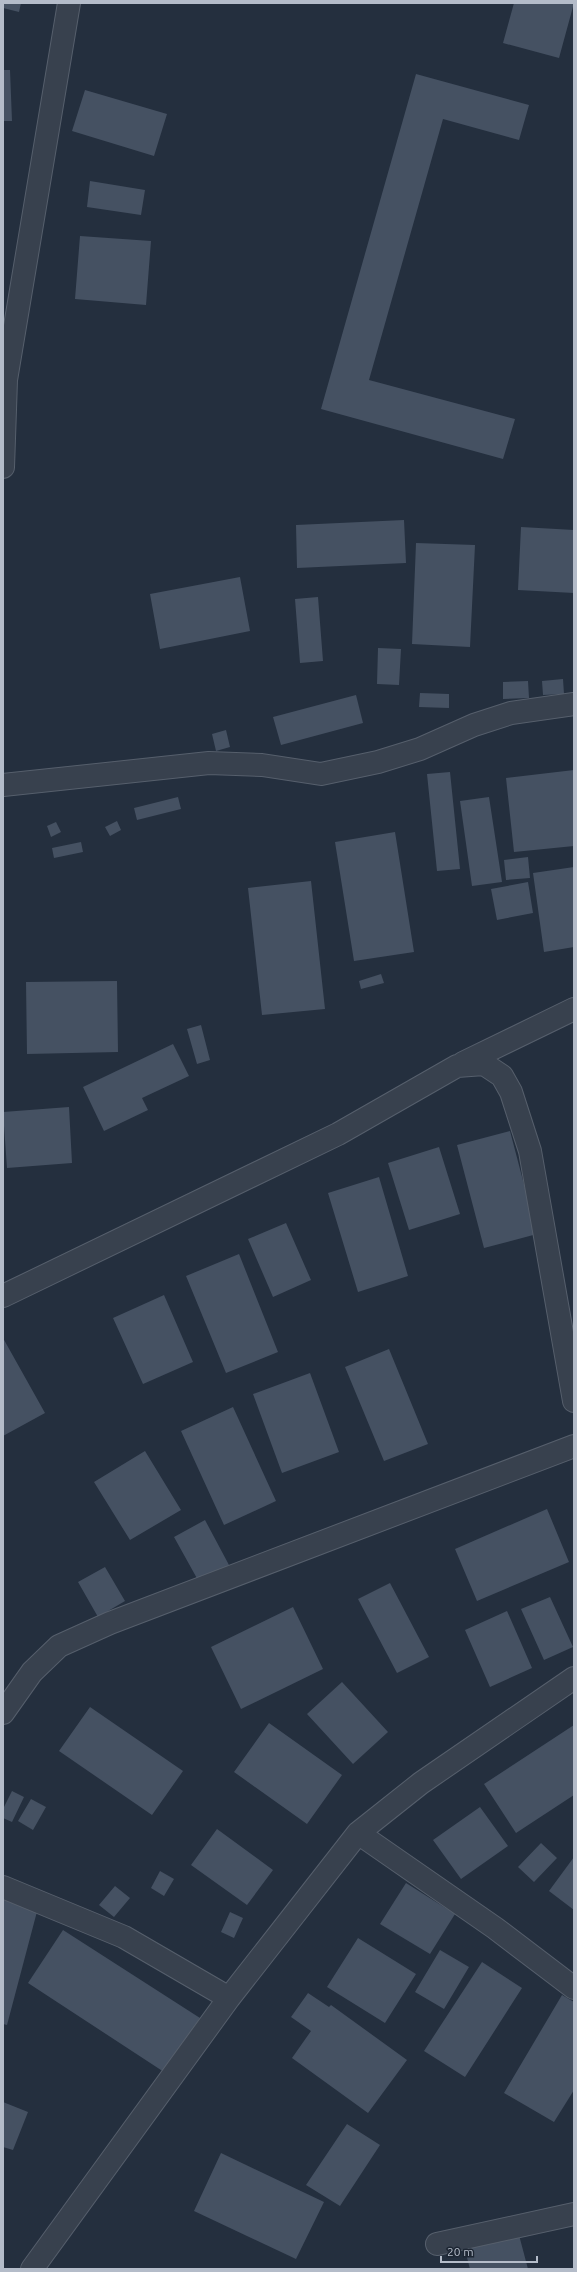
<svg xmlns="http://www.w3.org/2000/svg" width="577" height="2272" viewBox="0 0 577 2272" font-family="Ubuntu,sans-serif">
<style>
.building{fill:#455162}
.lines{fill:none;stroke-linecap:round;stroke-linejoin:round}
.minor-casing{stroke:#565f6c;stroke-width:24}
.minor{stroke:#38414e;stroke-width:22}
</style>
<rect width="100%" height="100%" fill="#242f3e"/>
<path class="building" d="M3,3H21L19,12L3,8Z
M514,3H574L559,58L503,43Z
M3,70H10L12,121H3Z
M416,74L529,105L519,140L443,119L369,380L515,419L503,459L321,409Z
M85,90L167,114L154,156L72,131Z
M90,181L145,190L141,215L87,207Z
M80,236L151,241L146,305L75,299Z
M404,520L406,563L297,568L296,525Z
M521,527L574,530V593L518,590Z
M416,543L475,545L470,647L412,644Z
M240,577L250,631L160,649L150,594Z
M318,597L323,661L300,663L295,599Z
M378,648L401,649L399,685L377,684Z
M563,679L564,694L543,695L542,681Z
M528,681L529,698L503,699V682Z
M420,693L449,694V708L419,707Z
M356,695L363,723L281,745L273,717Z
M226,730L230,747L216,751L212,734Z
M574,770V846L514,852L506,778Z
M450,772L460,869L437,871L427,774Z
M178,797L181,809L137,820L134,808Z
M489,797L502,882L472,886L460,801Z
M117,821L121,830L110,836L105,827Z
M56,822L61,832L51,837L47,826Z
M395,832L414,952L354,961L335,842Z
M81,842L83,852L54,858L52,848Z
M528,857L530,878L506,880L504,860Z
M574,867V947L544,952L533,873Z
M311,881L325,1009L262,1015L248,888Z
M528,882L533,913L497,920L491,889Z
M381,974L384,983L361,989L359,981Z
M117,981L118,1052L27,1054L26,982Z
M201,1025L210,1060L197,1064L187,1029Z
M173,1044L189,1076L142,1098L148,1110L104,1131L83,1087Z
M69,1107L72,1163L7,1168L3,1112Z
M510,1131L537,1234L484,1248L457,1145Z
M439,1147L460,1214L409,1230L388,1163Z
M379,1177L408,1276L358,1292L328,1193Z
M286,1223L311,1280L273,1297L248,1239Z
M239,1254L278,1352L226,1373L186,1276Z
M164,1295L193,1362L143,1384L113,1318Z
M3,1338L45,1413L3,1436Z
M389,1349L428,1444L384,1461L345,1367Z
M310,1373L339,1452L282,1473L253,1394Z
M233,1407L276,1501L224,1525L181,1431Z
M145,1451L181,1510L130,1540L94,1482Z
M547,1509L569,1562L477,1601L455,1549Z
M205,1520L229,1565L199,1582L174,1537Z
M105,1567L125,1601L98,1617L78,1582Z
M390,1583L429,1657L397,1673L358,1599Z
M550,1597L573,1647L544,1660L521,1609Z
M293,1607L323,1669L241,1709L211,1647Z
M507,1611L532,1668L490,1687L465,1630Z
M342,1682L388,1732L353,1764L307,1714Z
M90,1707L183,1771L152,1815L59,1751Z
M269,1723L342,1775L307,1824L234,1772Z
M574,1725V1795L516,1833L484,1784Z
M12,1791L24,1797L12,1822L3,1818V1809Z
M31,1799L46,1807L33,1830L18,1821Z
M480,1807L508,1846L461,1879L433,1840Z
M217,1829L273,1870L247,1905L191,1865Z
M541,1843L557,1858L534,1882L518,1867Z
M574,1857V1910L549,1891Z
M160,1871L174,1879L164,1896L151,1888Z
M406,1883L455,1914L430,1954L380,1924Z
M115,1886L130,1898L114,1917L99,1905Z
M3,1894L39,1904L7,2025L3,2024Z
M230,1912L243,1918L234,1938L221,1932Z
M63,1930L200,2018L164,2072L28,1983Z
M358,1938L416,1974L385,2023L327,1987Z
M440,1950L469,1967L444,2009L415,1992Z
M482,1962L522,1988L465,2077L424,2051Z
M308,1993L329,2007L331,2005L407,2060L368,2113L292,2058L311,2031L291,2017Z
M562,1995L574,2002V2090L554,2122L504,2093Z
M3,2102L28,2112L13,2150L3,2147Z
M347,2124L380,2145L340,2206L306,2185Z
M221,2153L324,2202L296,2259L194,2211Z
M519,2235L528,2269H470L465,2250Z"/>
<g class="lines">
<g class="minor-casing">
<path id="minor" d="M3,467L6,380L69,3
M3,785L209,763L262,765L321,774L378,762L420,749L474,725L511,713L574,704
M463,1063L574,1009
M3,1296L338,1134L457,1066L484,1064L502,1076L511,1092L530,1151L574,1401
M3,1713L32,1672L59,1646L110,1623L574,1446
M358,1833L495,1928L574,1988
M3,1887L124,1937L229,1998
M437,2244L574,2214
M32,2269L229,1998L358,1833L421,1783L574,1678"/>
</g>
<use href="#minor" class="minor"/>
</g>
<rect width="577" height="2272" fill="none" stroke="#b4bcc9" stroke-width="8"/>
<path d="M441 2256v6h96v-6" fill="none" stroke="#b4bcc9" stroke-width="2"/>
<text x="447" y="2256" font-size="12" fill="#b4bcc9" stroke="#1d2633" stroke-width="3" paint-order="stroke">20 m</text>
</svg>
